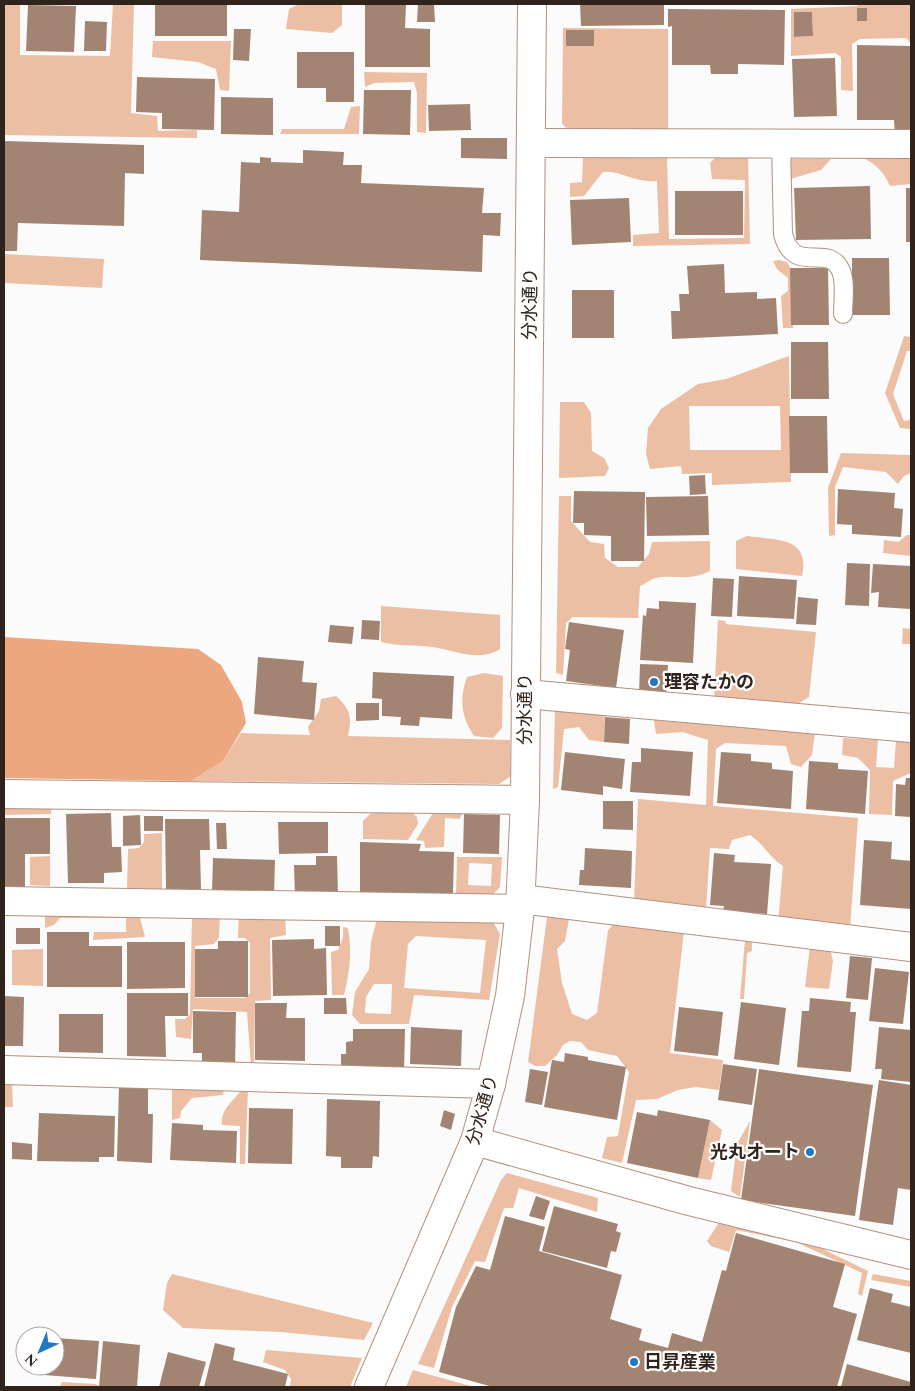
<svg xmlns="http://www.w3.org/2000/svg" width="915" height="1391" viewBox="0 0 915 1391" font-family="Spectral,'Noto Sans JP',serif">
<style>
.green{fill:#ecbea3;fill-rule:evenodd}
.forest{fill:#eca77f}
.building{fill:#a38472}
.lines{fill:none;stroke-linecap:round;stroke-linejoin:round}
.lane-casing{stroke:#b1917f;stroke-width:20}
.street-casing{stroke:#b1917f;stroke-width:30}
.secondary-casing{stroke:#b1917f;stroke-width:30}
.lane{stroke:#fff;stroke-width:18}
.street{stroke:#fff;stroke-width:28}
.secondary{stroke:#fff;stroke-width:28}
.poi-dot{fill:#2278c5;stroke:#fff;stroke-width:2}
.labels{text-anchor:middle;stroke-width:4.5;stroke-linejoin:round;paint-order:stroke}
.street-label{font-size:18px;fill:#30231c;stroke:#fff}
.poi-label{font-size:18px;font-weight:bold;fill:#30231c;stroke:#fff;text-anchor:start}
</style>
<rect width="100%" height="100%" fill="#fbfbfb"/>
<path class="green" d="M4,4H20V55L110,56L113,4H134L131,113L157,116L158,131L197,130V138L4,135Z
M299,4H342V25L332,33L286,29L289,9Z
M858,4H911V43L906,38L860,39L852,44L853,91L841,90V57L835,53L791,56V9L857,6ZM794,12H812L813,36L794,37Z
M563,28L668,29V134L572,133L562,124ZM566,30H594V46H566Z
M153,41H231L229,91L220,90L216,69L198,62L152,57Z
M364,72L427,73L426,133L417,132V93L414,82L374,83L365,87Z
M360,106L359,134H280L282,129H344L351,107Z
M667,154L669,239L744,238L745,180L712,179L710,163L716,157H748L750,244L633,246V235L659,233L657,181C633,183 621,170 603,172L584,196L570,197V183L582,182L583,157Z
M911,156V184L890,186C884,172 875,163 861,157Z
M789,159H831L821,170L790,179Z
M4,254L104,259L102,288L4,283Z
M779,260L787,262L792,271L793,328H783L781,296L788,291V278L777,269L773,261Z
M904,336L911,337V351H907L893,394L904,421L911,420V429L900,428L885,393Z
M789,356L791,482L712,485V473L682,474L681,466L650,469L646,454L648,428L661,409L698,384L726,379ZM689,406H780L781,450H690Z
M560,402H584L591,413L592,451L604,458L609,468L605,476L559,478Z
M841,453L911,455V473L904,476L898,484L886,472L843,467L835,487V535L829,536L828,488Z
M559,496H571V521L590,542L604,544L605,558L618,567H638L649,554L652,542L710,541V571C688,582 675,574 655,578C650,580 645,584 640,586L638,618L573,617L566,623L563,675L556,673Z
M907,535H911V556L883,553L884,540L898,542Z
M747,536C775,540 811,536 802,576L736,569V541Z
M381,606L500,615V649C477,663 456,650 432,647C413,644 401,647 381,642Z
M718,620L725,621L726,624L816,632L809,697L796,705L714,701Z
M903,628L911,629V644H902Z
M484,673L503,676L502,728L493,738L474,736C461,716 459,700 467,677Z
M336,696C351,709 352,718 348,736L510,740L511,776L499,784L191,781L223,761L241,733L310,735L308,727L319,711L321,699Z
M555,710H605L604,742L589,740L579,727L564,729L558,787L553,789Z
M654,720L815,733L812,755L801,767L791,764L786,746L725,743L716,749L713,806L858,818L850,929L778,923L783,866C769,857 764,844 750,835L732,840L729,849L710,848L706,910L634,903L638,799L706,805L708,740L682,732L656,734Z
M843,738L878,740L876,767L894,768L896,740L911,741V773L893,781L892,815L869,814L870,770L858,758L842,755Z
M4,806H51V814L4,815Z
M410,810L417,817L418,824L408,840L363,839V821L372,812Z
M433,813H462L460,819L445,818L444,847L425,848L424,841L416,840Z
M162,833V891L127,890L128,849L139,848L144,842V834Z
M50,856V886L30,885V857Z
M457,857H502L500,887L491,897L456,896ZM469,863L492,864L491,886L468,885Z
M139,913L145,937L93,940L94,932H126V918H60L54,925L45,928V914Z
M220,914L219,937L214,944L195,946V998H245L250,993V943L245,938H238L239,914L285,915L286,935L270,938L271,1000L255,1001L254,1068L251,1067L247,1012L193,1009L191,1039L176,1037L175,1019H185L190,1014L192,915Z
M547,917L569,919L565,941L557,949L562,983L572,1014L587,1020L597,1013L608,930L615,923L684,931L670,1053L723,1060L719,1090L696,1087L678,1090L657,1099L636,1100L622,1163L602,1158L607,1137L618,1136L629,1072L617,1056L588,1050L581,1042L570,1041L563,1045L557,1055L545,1066H535L528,1062Z
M377,919L492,920L500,934L489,1000L414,995L409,1024H360L352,1015L355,992L369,969L371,942ZM416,936L486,940L480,993L404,988L408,944ZM374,984H392L391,1014L365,1013L366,997Z
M343,927L348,928C352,952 350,972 344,995H332L331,952L338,950L343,937Z
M745,940H752V951L747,953L744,999H740Z
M810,946L830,949L833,961L829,989L805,987Z
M43,949V986L12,985V950Z
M4,1083H12L13,1107H4Z
M172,1087L224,1089L223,1095L192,1098L181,1111L180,1118L172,1120Z
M242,1089L248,1090L245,1164H240V1126L222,1125C220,1109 234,1101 242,1089Z
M710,1120L722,1130L711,1180L698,1178Z
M750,1121L740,1197L731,1191L737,1144Z
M507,1173L598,1198L597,1212L519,1188L513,1208H504L485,1262L475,1261L452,1307L434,1368L418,1364L501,1180Z
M720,1221L798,1237L868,1271L862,1296L858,1294L862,1273L796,1242L736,1230L729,1252L711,1246L707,1241Z
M172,1274L373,1323L364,1340L281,1332L183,1328L163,1310L167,1283Z
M873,1274L911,1281V1287L871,1280Z
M266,1350L362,1358L350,1387H290L291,1379L285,1370L263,1362Z
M413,1370L474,1387H406Z
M62,1382L95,1384L101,1387H60Z"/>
<path class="forest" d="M4,637L198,649L221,665L242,702L246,723L223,761L191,781L4,778Z"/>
<path class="building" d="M155,4H227V36H155Z
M365,4H406L405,28L430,29V67H365Z
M418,4H434L435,22H417Z
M580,4H664V25L581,26Z
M28,5L76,6L74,52L26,51Z
M857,8H867V21H857Z
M668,9L785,10L784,65L738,64V74H711L710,65H672V26L668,27Z
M794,12H812L813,36L794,37Z
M85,21L107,22L106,51H84Z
M234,29H251L249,61L233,60Z
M566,30H594V46H566Z
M857,45L911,46V135H895L894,120H857Z
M297,52H354V102H326V88H297Z
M835,58L837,116L794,117L792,59Z
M137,77L215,79L214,130L162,129V113L136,112Z
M364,90H411L410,135L363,134Z
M221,97L273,98V135L221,134Z
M470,104L471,130L429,131L428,105Z
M461,138H507V159L461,158Z
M4,141L144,145V174L125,173L124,226L18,223L17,251H4Z
M303,150L344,152L343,165H362L361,183L484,188L482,213H501L500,236L483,235L482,272L200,260L202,210L239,212L241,162L260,163V157L271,158V162L303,163Z
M870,186L871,239L796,240L794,188Z
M906,188H911V242H906Z
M675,191H743V235H675Z
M629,198L631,242L572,245L570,200Z
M852,258H889L890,315H852Z
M724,264L725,293L757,292V299L776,298L778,334L672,339L671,311H680L679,294H689L687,266Z
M790,268H828L829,325H791Z
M572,290H614V338H572Z
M791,342H828L829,399H791Z
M789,416H827L828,473H790Z
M705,475L706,494L690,495L689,476Z
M838,489L895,493L894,508L903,509L901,537L852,534V525L837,524Z
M574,491L645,492L644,561H611V536L584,535V523H573Z
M708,496L709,535L647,536L646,497Z
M847,563L870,564L869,606L845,605Z
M873,564L911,566V609L878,607L879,592L871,593Z
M739,576L797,580L794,619L737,616Z
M713,578L734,579L732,617L711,616Z
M798,597L818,599L816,625L796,624Z
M659,601L696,603L693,663L640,660L643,615L646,616L647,608L659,609Z
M362,620L380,621L379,640L361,639Z
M569,622L624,630L616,688L566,681L570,650L565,649Z
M330,625L354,627L352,644L328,642Z
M258,657L304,661L302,682L317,683L314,720L254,714Z
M640,664L668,665L666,696L639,695Z
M373,672L454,676L452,719L420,717L419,726L400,725L401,717L382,716V699L372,698Z
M356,703H379V720L356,721Z
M605,717L630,719L629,744L604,742Z
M641,748L693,752L690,796L630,792L632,762H641Z
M565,752L625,759L622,789L603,786V795L561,790Z
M721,752L751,754V761L772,763V769L793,771L791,809L717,803Z
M809,761L838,763V769L868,771L865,814L806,809Z
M906,778H911V817L895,816L896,784L905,785Z
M603,801H633V830L603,829Z
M111,813L112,847H121L122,872L104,873V883H68L66,814Z
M464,814L500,815L499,854L463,853Z
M140,815L141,845L123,846V816Z
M144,816H163V831H144Z
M4,818H50V854H25V887H4Z
M165,819H209L210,850H200L201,889H166Z
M278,822H328V853L279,854Z
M216,823H226L227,849H217Z
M864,840L892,842L891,859L911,861V909L860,905Z
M360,842L421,844L419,851L454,852L453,894L360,892Z
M585,848L632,851L631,888L579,885L580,870H584Z
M714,853L735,855L734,862L771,864L767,914L723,911L724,906L710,905Z
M316,856H337L338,896L295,897L294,865H316Z
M213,858L275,860L274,895L212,892Z
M325,926H340V946H325Z
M16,928H40V944H16Z
M47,932H89V946H122V987H47Z
M314,939V949L326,948L327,995L273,996L272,940Z
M218,941H248V997H195V949H218Z
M127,942H185V988L127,989Z
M850,956L872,958L868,1000L846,998Z
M875,968L909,972L903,1024L869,1021Z
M127,993H188V1016H165L166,1057L127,1056Z
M4,996L24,997L23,1046H4Z
M324,998H346L347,1014H324Z
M810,998L851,1002L850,1012H856L851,1072L797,1067L802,1011H809Z
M741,1002L786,1008L779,1065L734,1059Z
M255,1003H287L286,1018H305V1061L255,1060Z
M679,1007L723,1012L718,1056L674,1051Z
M193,1011L236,1012L235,1068L202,1067V1053H193Z
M59,1014H103V1053L59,1052Z
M411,1027L462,1030L461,1066L410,1064Z
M879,1027L911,1030V1082L881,1079L882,1069H875Z
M353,1029H405L404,1072H341V1054H346V1042L353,1041Z
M565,1053L588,1057V1060L626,1067L617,1120L544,1107L552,1060L564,1062Z
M723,1064L757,1069L752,1105L718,1100Z
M530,1069L548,1072L542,1105L525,1102Z
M759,1069L873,1085L855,1216L741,1200Z
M879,1080L911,1085V1190L898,1188L893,1225L859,1220Z
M119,1085L148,1086V1114H153L152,1163L117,1161Z
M327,1099L380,1101L379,1157L373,1156L372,1168H341V1157L326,1156Z
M249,1108L293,1109L292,1164L248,1163Z
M444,1110L455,1114L451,1130L440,1126Z
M658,1110L710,1120L698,1178L627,1163L637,1112L657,1116Z
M39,1113L115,1116L114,1157H99V1162L37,1161Z
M172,1123L203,1125V1130L237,1131L236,1163L170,1160Z
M12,1142L32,1144V1160L12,1159Z
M536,1196L550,1201L544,1220L529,1216Z
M554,1206L618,1224L616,1231L621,1233L616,1252L611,1251L607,1268L542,1251Z
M505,1216L545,1227L539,1251L622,1275L610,1319L642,1329L639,1340L668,1348L672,1333L702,1342L722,1270L726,1271L736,1233L845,1264L833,1307L857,1314L837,1387H493L439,1372L456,1307L476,1266L490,1270Z
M870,1288L893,1294L891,1302L911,1307V1353L857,1340Z
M55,1338L99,1341L96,1379L44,1375V1366H55Z
M103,1341L140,1345L137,1387H99Z
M215,1343L235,1348L233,1360L288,1374L285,1387H204Z
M168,1352L206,1362L199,1387H159Z
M847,1364L911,1382V1387H841Z"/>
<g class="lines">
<g class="lane-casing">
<path id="lane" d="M781,144L783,234C794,277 828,241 841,271C846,283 843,301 843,314"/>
</g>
<g class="street-casing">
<path id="street" d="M532,143L911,144
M525,694L911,728
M4,794L525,800
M521,899L911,947
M4,901L520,909
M4,1070L491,1084
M475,1141L689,1201L911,1255"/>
</g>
<g class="secondary-casing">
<path id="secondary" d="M369,1387L475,1141L491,1084L510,996L520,909L525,800L532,4"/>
</g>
<use href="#lane" class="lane"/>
<use href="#street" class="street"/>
<use href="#secondary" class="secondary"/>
</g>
<g class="poi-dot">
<circle cx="654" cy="682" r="5"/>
<circle cx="810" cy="1152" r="5"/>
<circle cx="634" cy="1362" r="5"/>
</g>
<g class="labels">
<g class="street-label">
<text transform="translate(530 304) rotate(-89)" y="6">分水通り</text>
<text transform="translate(525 709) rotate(-90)" y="6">分水通り</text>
<text transform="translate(482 1110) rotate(-74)" y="6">分水通り</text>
</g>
<g class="poi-label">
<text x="664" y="688">理容たかの</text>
<text x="800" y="1158" text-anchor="end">光丸オート</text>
<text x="644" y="1368">日昇産業</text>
</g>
</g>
<rect width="915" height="1391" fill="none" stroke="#30231c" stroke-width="10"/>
<g transform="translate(40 1351) rotate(224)"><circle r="24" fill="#ffffff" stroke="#aca7a4"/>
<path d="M0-4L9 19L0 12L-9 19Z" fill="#2278c5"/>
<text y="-8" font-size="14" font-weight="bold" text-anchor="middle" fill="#30231c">N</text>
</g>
</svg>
